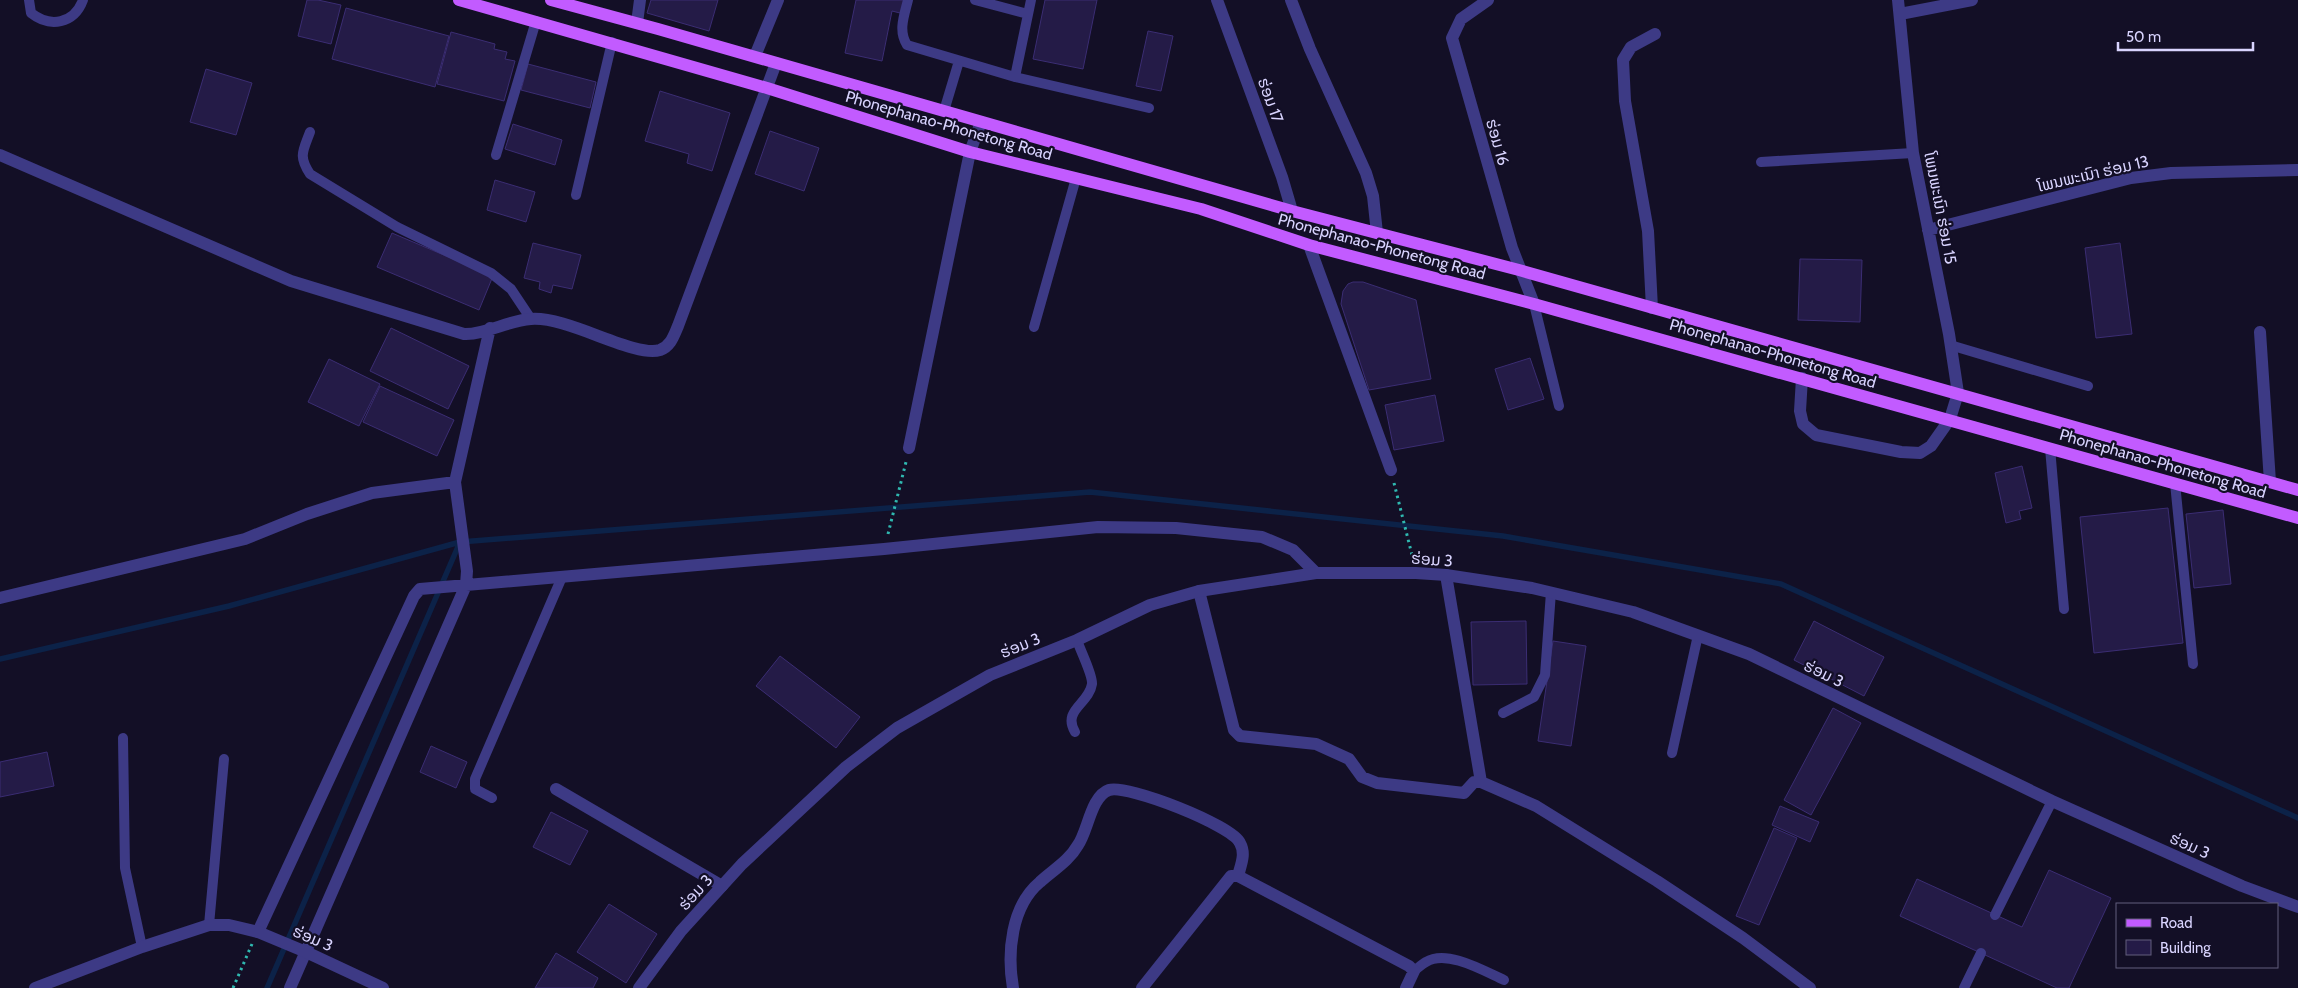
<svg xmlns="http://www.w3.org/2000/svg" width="2298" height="988" viewBox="0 0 2298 988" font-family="Cabin,'Noto Sans Lao',sans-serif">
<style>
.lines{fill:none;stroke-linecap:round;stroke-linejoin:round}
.stream{stroke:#0c2248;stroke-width:5.5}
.building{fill:#241b47;stroke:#3b2d73}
.path{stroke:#2fb8b0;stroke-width:3;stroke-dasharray:2.5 4;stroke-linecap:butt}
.service{stroke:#3d3a85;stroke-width:10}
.minor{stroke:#3d3a85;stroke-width:12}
.tertiary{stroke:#3d3a85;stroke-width:12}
.primary{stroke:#c25bff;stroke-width:12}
.labels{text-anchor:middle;stroke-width:4.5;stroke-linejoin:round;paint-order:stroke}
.street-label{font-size:16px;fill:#d9d4ff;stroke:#130f26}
</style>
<rect width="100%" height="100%" fill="#130f26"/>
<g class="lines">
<path class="stream" d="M0,659L229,606L460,542L1090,492L1503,536L1781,584L2298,818
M267,988L460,542"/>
</g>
<path class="building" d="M307,0H318L341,5L331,44L298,36Z
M651,0H718L709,31L647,13Z
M856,0H907L904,14L892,11L882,61L845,53Z
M1045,0H1097L1083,69L1033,59Z
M346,8L449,36L435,87L332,59Z
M1148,31L1173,36L1161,91L1136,86Z
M451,32L495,44L494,49L507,52L505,59L515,61L504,101L437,84Z
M528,64L596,82L590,108L521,90Z
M206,69L252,83L236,135L190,122Z
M660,91L730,113L712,171L687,163L689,154L645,141Z
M513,124L562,140L555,165L505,149Z
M770,131L819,148L804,191L755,174Z
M495,180L535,192L526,222L487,210Z
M392,233L493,276L479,310L377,267Z
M533,243L581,255L572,289L553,285L551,293L539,289L540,282L524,278Z
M2120,243L2132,334L2096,338L2085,248Z
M1800,259L1862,260L1860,322L1798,320Z
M1353,282H1363L1416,300L1431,379L1369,390L1341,304L1343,291L1348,284Z
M391,328L469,366L448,409L370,371Z
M1530,358L1544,399L1508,410L1495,369Z
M329,359L380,384L359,426L308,402Z
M380,386L454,420L437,456L363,422Z
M1435,395L1444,441L1394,450L1385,405Z
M2022,466L2032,508L2019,511L2021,519L2006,523L1995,473Z
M2168,508L2183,643L2094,653L2080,517Z
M2223,510L2231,584L2194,588L2186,514Z
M1526,621L1527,684L1473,685L1471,622Z
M1814,621L1884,657L1864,696L1794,660Z
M1553,641L1586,646L1571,746L1538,741Z
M780,656L860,717L836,748L756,686Z
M1833,708L1861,723L1811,815L1784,800Z
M431,746L467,762L456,788L420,772Z
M47,752L54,786L0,797V762Z
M1780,806L1819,822L1810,842L1772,825Z
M551,812L588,831L570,865L533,847Z
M1774,828L1797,838L1759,925L1736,916Z
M2049,870L2111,898L2069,988H2057L1900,916L1917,879L2022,927Z
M609,904L657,934L626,983L577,952Z
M556,953L598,978L593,988H535Z"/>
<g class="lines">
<path class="path" d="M1394,483L1413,559
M888,534L906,462
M233,988L252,944"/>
<path class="service" d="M29,0L31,13C50,28 74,24 83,0
M908,0C904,16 898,31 907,45L1015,77L1149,108
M975,0L1028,14
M1015,77L1031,0
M944,111L959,61
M310,132C303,151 298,156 310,174L397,227L491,273L511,289L531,319
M496,155L536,21
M1761,162L1913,153
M576,195L612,42
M1534,304L1559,406
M1034,327L1076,178
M1950,345L2088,386
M2050,448L2064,609
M2175,483L2193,664
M1503,713L1534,697L1545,675L1551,592
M1075,732C1062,710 1089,704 1092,684C1093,675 1080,650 1077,640
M123,738L125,868L142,947
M1672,753L1698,635
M492,798L475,789V779L562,577
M1995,915L2052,801
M209,925L224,759
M1414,971C1418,968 1422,964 1426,962C1447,949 1484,971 1504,980
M1964,988L1981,953"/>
<path class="minor" d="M1217,0L1282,177L1292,211
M1291,0L1310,49L1366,173L1373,196L1377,233
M1488,0L1461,19L1452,38L1512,248L1534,304
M1900,14L1972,0
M637,23L640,0
M755,56L778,0
M0,155L291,281L464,334C485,335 509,320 531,319C568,316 634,358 660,350C671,346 674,335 678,326L776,63
M1928,230L2131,178L2171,173L2298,170
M1309,245L1391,470
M1652,308L1648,231L1625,101L1623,60L1631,47L1655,34
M2260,332L2270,482
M1802,378L1800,411L1803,424L1816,435L1901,452L1920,453L1931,446L1950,419L1958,393L1949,334L1913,153L1898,0
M909,448L970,152L981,122
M1446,575L1481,782
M1199,591L1234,730L1240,736L1316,744L1349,759L1362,777L1377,783L1464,793L1474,782H1481L1536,806L1657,881L1743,938L1810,988
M0,598L245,539L307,514L372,493L455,482
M556,789L722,886
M258,932L414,596L420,589L884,549L1098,527L1176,528L1262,537L1293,550L1316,573
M290,988L466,585L467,571L455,482L490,328
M1013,988C1007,953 1011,906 1040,882C1053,870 1069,861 1078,845C1088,831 1091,796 1109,790C1127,784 1232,825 1240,843C1246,854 1241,864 1238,876
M1142,988L1231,876H1238L1409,966L1414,971L1406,988"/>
<path class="tertiary" d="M35,988L142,947L209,925H229L258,932L306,952L383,988
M639,988L681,931L742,864L846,767L897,728L990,675L1077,640L1150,605L1199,591L1316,573H1416L1446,575L1532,588L1633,612L1749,654L2052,801L2242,886L2298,907"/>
<path class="primary" d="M459,0L767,88L970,152L1201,209L1309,245L1534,304L2298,518
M551,0L658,29L1292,211L1519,270L2298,490"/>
</g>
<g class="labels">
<g class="street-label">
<text transform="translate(1271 100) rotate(70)" y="6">ຮ່ອມ 17</text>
<text transform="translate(949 125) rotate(16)" y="6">Phonephanao-Phonetong Road</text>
<text transform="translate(1498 142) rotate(74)" y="6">ຮ່ອມ 16</text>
<text transform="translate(2093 173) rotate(-13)" y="6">ໂພນພະເນົາ ຮ່ອມ 13</text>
<text transform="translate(1941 208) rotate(79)" y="6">ໂພນພະເນົາ ຮ່ອມ 15</text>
<text transform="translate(1382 246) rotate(15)" y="6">Phonephanao-Phonetong Road</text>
<text transform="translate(1773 353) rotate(16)" y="6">Phonephanao-Phonetong Road</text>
<text transform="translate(2163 463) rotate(16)" y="6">Phonephanao-Phonetong Road</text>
<text transform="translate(1432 559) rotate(4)" y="6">ຮ່ອມ 3</text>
<text transform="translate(1020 645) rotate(-22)" y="6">ຮ່ອມ 3</text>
<text transform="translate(1824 673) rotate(26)" y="6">ຮ່ອມ 3</text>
<text transform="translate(2190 845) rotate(24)" y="6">ຮ່ອມ 3</text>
<text transform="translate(695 892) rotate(-48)" y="6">ຮ່ອມ 3</text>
<text transform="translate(313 938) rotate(23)" y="6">ຮ່ອມ 3</text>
</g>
</g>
<rect x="2116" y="903" width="162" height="65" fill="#130f26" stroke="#625e7d"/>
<rect x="2126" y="919" width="25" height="8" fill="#c25bff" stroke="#625e7d"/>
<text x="2160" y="928" font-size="15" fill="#d9d4ff">Road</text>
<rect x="2126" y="940" width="25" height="15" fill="#241b47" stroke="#625e7d"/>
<text x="2160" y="953" font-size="15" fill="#d9d4ff">Building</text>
<path d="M2118 42v8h135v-8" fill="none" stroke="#d9d4ff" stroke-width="2.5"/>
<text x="2126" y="42" font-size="15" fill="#d9d4ff" stroke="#130f26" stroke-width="4" paint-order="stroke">50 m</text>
</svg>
